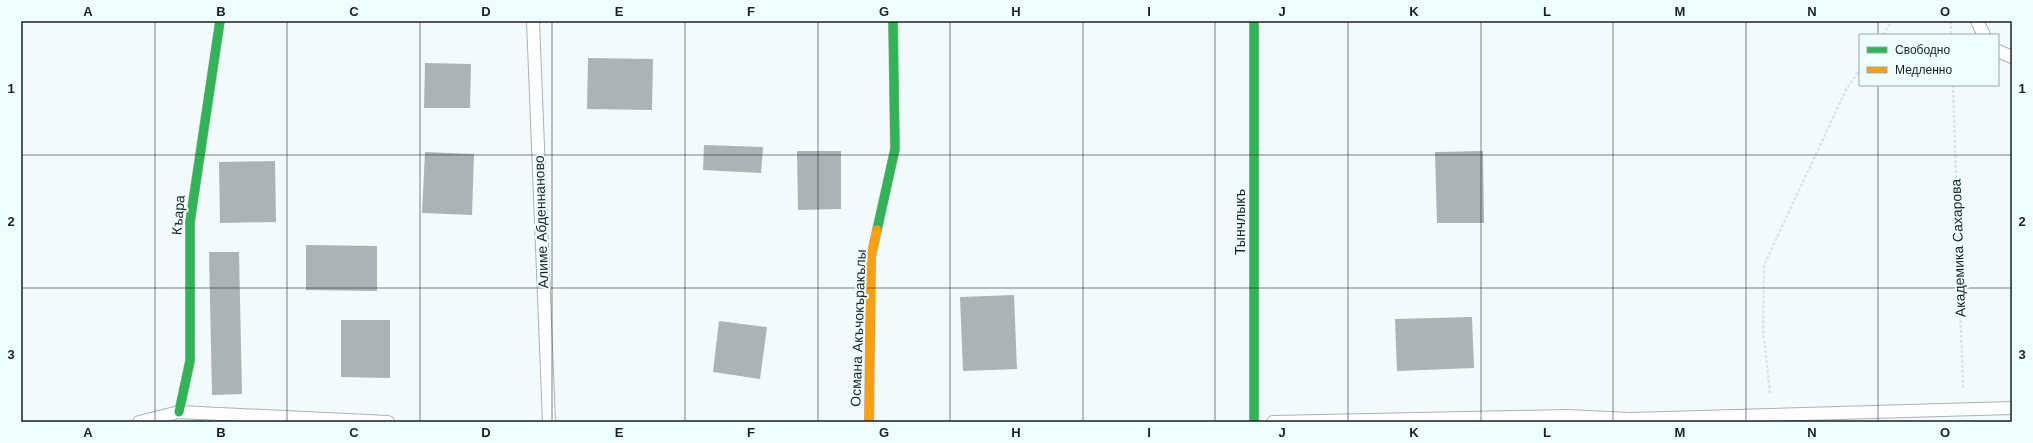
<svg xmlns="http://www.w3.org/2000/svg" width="2033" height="443" viewBox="0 0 2033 443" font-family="Helvetica,sans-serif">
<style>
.building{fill:#abb4b4}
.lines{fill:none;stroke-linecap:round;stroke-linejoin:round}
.lane-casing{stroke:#aab2b3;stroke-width:14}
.fast-casing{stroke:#aab2b3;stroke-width:10}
.slow-casing{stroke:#aab2b3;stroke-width:10}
.path{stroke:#dfe2e2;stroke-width:2.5;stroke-dasharray:3 2;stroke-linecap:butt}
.lane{stroke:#fdfefe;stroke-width:12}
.fast{stroke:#30b455;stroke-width:9}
.slow{stroke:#ff9f0a;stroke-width:9}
.grid{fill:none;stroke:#172121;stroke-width:1;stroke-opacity:0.55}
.labels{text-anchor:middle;stroke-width:4;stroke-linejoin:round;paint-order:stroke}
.street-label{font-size:14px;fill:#172121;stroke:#eefeff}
.neatline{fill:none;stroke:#172121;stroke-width:1.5}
.grid-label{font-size:13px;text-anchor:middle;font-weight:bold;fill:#172121}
</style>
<rect width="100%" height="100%" fill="#f2fafb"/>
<path class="building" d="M588,58L653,59L652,110L587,109Z
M425,63L471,64L470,108H424Z
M704,145L763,147L761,173L703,170Z
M797,151H841V209L798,210Z
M1483,151L1484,223H1437L1435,152Z
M425,152L474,154L472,215L422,213Z
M275,161L276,222L220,223L219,162Z
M306,245L377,246V291L306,290Z
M209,252H239L242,394L212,395Z
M1014,295L1017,369L963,371L960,297Z
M1472,317L1474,368L1397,371L1395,319Z
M341,320H390V378L341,377Z
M719,321L767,327L760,379L713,372Z"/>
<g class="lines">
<g class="lane-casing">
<path id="lane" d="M533,21L549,422
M1977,21L1984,35
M1998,51L2012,57
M139,422L179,412L388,422
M1273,422L1567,416L1630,419L2012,408"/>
</g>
<g class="fast-casing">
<path id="fast" d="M1254,21V422
M877,230L895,149L893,21
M179,412L190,361V222L220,21"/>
</g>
<g class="slow-casing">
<path id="slow" d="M869,422L871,257L877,230"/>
</g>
<path class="path" d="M1951,21V35
M1883,35L1892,21
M1953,85L1963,388
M1770,393L1763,329L1764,265L1846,90L1860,69"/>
<use href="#lane" class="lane"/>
<use href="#fast" class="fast"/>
<use href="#slow" class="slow"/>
</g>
<path class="grid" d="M155,21V422M287,21V422M420,21V422M552,21V422M685,21V422M818,21V422M950,21V422M1083,21V422M1215,21V422M1348,21V422M1481,21V422M1613,21V422M1746,21V422M1878,21V35M1878,85V422M21,155H2012M21,288H2012"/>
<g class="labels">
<g class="street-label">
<text transform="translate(178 215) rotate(-85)" y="5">Къара</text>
<text transform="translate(541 222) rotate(-92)" y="5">Алиме Абденнаново</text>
<text transform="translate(1240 222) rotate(-90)" y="5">Тынчлыкъ</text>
<text transform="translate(1958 248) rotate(-92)" y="5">Академика Сахарова</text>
<text transform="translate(858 328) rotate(-88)" y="5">Османа Акъчокъракълы</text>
</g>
</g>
<rect width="2033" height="443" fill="none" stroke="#eefeff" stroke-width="44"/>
<rect x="1859" y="34" width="140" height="52" fill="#eefeff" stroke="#98a6a6"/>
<rect x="1867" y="47" width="20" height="6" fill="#30b455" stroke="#98a6a6"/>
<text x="1895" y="54" font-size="12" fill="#172121">Свободно</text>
<rect x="1867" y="67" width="20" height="6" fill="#ff9f0a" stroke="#98a6a6"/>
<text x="1895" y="74" font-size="12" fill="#172121">Медленно</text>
<rect x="22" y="22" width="1989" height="399" class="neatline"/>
<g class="grid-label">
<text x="88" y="16">A</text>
<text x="221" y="16">B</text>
<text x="354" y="16">C</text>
<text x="486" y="16">D</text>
<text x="619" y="16">E</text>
<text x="751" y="16">F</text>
<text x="884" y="16">G</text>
<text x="1016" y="16">H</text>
<text x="1149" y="16">I</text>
<text x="1282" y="16">J</text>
<text x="1414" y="16">K</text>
<text x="1547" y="16">L</text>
<text x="1680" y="16">M</text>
<text x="1812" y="16">N</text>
<text x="1945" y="16">O</text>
<text x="11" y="93">1</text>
<text x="2022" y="93">1</text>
<text x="11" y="226">2</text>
<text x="2022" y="226">2</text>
<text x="11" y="359">3</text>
<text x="2022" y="359">3</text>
<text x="88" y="437">A</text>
<text x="221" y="437">B</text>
<text x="354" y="437">C</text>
<text x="486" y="437">D</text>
<text x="619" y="437">E</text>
<text x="751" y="437">F</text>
<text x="884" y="437">G</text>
<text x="1016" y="437">H</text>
<text x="1149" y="437">I</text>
<text x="1282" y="437">J</text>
<text x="1414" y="437">K</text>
<text x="1547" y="437">L</text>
<text x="1680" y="437">M</text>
<text x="1812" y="437">N</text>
<text x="1945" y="437">O</text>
</g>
</svg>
